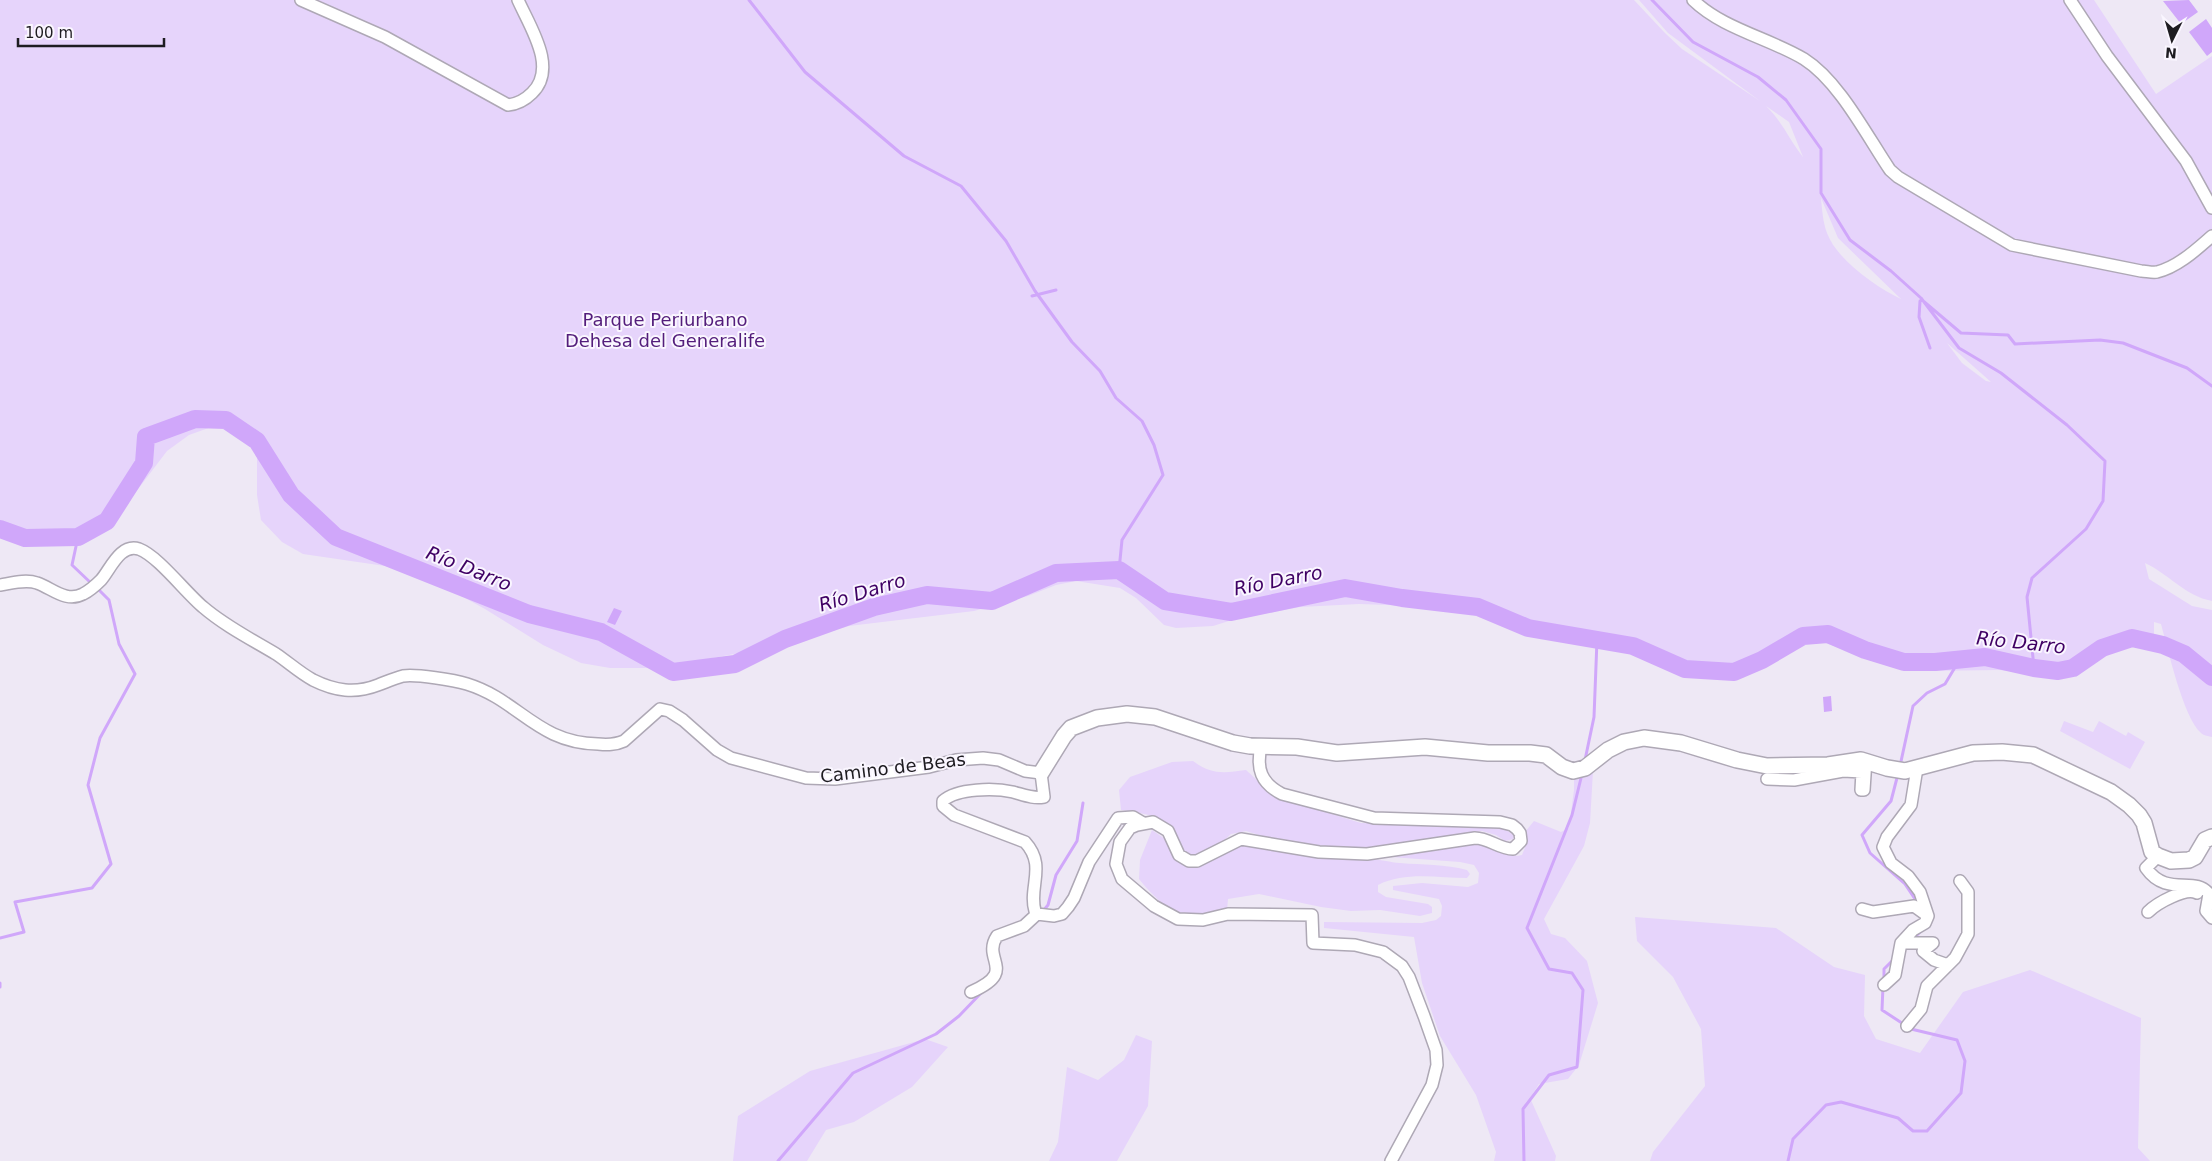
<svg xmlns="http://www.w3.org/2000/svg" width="2212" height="1161" viewBox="0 0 2212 1161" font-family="'DejaVu Sans',sans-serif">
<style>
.green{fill:#e6d4fb;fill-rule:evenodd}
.water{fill:#d0a7fa}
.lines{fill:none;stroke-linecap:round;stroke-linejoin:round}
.stream{stroke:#d0a7fa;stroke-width:3}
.river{stroke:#d0a7fa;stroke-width:18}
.street-casing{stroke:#aea8b5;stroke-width:14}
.secondary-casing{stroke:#aea8b5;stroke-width:18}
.street{stroke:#fff;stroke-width:11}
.secondary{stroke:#fff;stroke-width:15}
.labels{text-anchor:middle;stroke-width:4;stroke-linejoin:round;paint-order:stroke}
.park-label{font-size:18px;fill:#531d7b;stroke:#faf6ff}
.street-label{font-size:18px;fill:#1e1c21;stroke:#faf6ff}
.water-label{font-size:19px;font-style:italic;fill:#3f0064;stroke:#faf6ff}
</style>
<rect width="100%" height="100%" fill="#eee8f5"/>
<path class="green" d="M0,0H1634L1665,33L1682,49L1760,101L1668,33L1639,0H2094L2156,94L2212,56V601C2185,596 2169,574 2145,563L2149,579L2192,606L2212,610V737C2209,736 2204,736 2201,733C2183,717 2168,649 2161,624L2154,622V643H2137L2118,646L2078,668L2060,675L2044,678L2022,672L1999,670L1924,671L1890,664L1819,641H1798L1734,669L1714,671L1695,669L1625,649L1567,639L1443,607L1359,604L1300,607L1232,620L1213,626L1176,628L1164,625L1136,598L1120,588L1076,581L1056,585L1028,596L974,611L849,626L787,644L676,665L645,668H610L581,663L543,645L485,609L427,577L385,566L303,554L282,542L261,520L257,495V450L252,436L242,424L228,421L189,435L167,451L126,505L107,524L82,538L60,543L0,538ZM1766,106L1789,122L1803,157C1790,141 1782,121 1766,106ZM1821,198L1838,238L1901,299C1876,287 1837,260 1827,233C1823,223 1822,209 1821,198ZM1947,343L1991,382L1986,381L1962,363Z
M2064,721L2093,732L2099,721L2126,736L2128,732L2145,742L2130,769L2060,731Z
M1193,761C1212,775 1224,773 1246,770L1276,797L1361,823L1495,826L1507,830L1514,836L1513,839L1505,841L1496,835L1482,831L1357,849L1279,841L1246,831L1231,834L1216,848L1193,856C1175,846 1183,842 1172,829C1160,814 1139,813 1121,810L1119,790L1130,777L1172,762Z
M1593,771L1590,823L1584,846L1544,919L1551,934L1565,938L1587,961L1598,1003L1579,1065L1568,1079L1539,1084L1530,1098L1556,1156L1555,1161H1494L1496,1152L1476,1095L1440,1036L1422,983L1414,937L1324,928V922L1422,923L1436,920L1441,916L1442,906L1439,899L1393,890V886L1422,883L1468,887L1478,883L1479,873L1474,865L1460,862L1391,857V854L1458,843L1480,844L1517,856L1522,855L1526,845L1525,832L1534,821L1561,832L1569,828L1574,790V775Z
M1152,830C1157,834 1164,837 1167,842C1173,850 1175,862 1185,865C1206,873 1220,851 1237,846C1263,839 1335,857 1366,860C1379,858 1387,862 1400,863C1423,865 1445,864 1467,870L1470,874L1467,878C1438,878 1405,871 1378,885V892L1386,897L1428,904L1432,907V913L1420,916L1380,910L1351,911L1321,907L1259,894L1228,899L1227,910C1181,919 1169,915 1139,879L1140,860Z
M1635,917L1776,928L1834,967L1865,975L1864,1016L1876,1039L1920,1053L1963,992L2030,970L2141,1018L2138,1148L2150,1161H1650L1653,1152L1705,1086L1701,1029L1673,977L1637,941Z
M1136,1035L1152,1041L1148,1106L1117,1161H1049L1058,1142L1067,1067L1098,1080L1124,1060Z
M925,1039L948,1047L912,1087L854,1122L826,1130L807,1161H733L738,1116L810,1071Z"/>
<path class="water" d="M2189,0L2198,12L2181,24L2163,1Z
M2206,19L2212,28V52L2207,56L2189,32Z
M614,608L622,611L615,625L607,622Z
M1831,696L1832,711L1824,712L1823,697Z"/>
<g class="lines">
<path class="stream" d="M749,0L805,72L904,156L961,186L1006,241L1035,291L1072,342L1100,371L1116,398L1142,421L1154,445L1163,475L1122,540L1119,570
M1652,0L1693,42L1758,77L1786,100L1821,149V193L1850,240L1891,271L1921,298L1959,348L2001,373L2067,425L2105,461L2103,501L2086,529L2032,578L2027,597L2034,668
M1032,296L1056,290
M1922,300L1961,333L2008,335L2015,344L2100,340L2123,343L2187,368L2212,386
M1920,301L1919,317L1930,348
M78,537L72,565L92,584
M1585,760L1594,717L1597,640
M1900,766L1913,706L1927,693L1945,684L1960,659
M1898,774L1891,801L1862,835L1870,853L1905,884L1919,905
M1043,911L1048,905L1056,875L1077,841L1083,803
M0,938L24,932L15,902L92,888L111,864L88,785L100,738L135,674L119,644L109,600L97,588
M1913,939L1923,929
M1884,980V969L1893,960
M0,983V987
M778,1161L853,1073L936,1034L959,1016L983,991
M1524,1161L1523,1109L1549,1075L1577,1067L1583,990L1572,973L1549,969L1527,928L1572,815L1582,774
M1788,1161L1793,1139L1826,1105L1841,1102L1898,1118L1913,1131H1927L1961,1093L1965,1061L1957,1040L1911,1029L1882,1010L1883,986"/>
<path class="river" d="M0,529L25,538L78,537L107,521L144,463L146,437L195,419L226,420L257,441L291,495L336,537L529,614L601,632L673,672L735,664L785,639L874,607L927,595L992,601L1056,573L1119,570L1165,601L1231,612L1345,588L1402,598L1478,607L1528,628L1633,646L1685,669L1734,672L1762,660L1803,636L1828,634L1865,650L1904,662H1935L1985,657L2034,668L2058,671L2073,668L2102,648L2132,638L2163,645L2184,654L2212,677"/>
<g class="street-casing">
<path id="street" d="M301,0L385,37L508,105C518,104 525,100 532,93C558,68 530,27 518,0
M1693,0C1723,29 1769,38 1804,59C1839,81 1867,136 1890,170L1898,177L2012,245L2141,271C2146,271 2152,273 2157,272C2178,267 2197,249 2212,236
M2070,0L2107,56L2186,161L2212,208
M0,585C12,583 26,579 37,583C52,588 66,603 83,594C89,591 96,585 101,580C110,570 120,543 139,549C158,556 186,593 203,607C225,626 251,639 276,654C288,662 300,673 313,680C335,691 355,694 378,685C386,682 395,678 403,676C416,674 454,680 467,684C519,700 537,743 598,744C608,745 615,745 624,741L660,709L669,711L683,720L717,750L731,758L806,778L835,779L929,767L956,760L983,758L999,760L1025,771L1041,773L1044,797C1033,799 1024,795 1013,792C995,788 957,788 943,801V806L954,815L1025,842C1047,866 1028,887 1035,911L1037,914L1054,916L1062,914L1068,907L1074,898L1089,862L1118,818L1133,817L1143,823
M1261,746C1256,769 1261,783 1282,794L1374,818L1500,822L1512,825L1517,829L1520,833L1521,841L1513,849C1499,849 1489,838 1475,838L1367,854L1319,852L1241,839L1197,861H1189L1179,855L1168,831L1153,822L1137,825L1130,828L1120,842L1116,864L1122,879L1154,906L1178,919L1203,920L1228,914L1312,915L1313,943L1355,945L1383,952L1402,966L1409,977L1424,1016L1436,1050L1437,1065L1432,1085L1391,1161
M1767,779L1794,780L1843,771L1862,772L1861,790H1864L1866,760
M2158,856L2146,868C2167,898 2195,875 2209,894L2206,911L2212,918
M1862,909L1873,912L1914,906L1928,916
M2148,912C2157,903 2186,887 2197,893
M1901,943H1933L1923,951L1934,960L1948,965
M1884,985L1895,975L1901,943L1913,930L1925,923L1928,916L1920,892L1908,876L1891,863L1883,847L1887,837L1911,805L1917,768
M971,992C1019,971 981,960 997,936L1024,926L1037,914
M1907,1026L1921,1009L1927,986L1955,958L1968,934V892L1960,881"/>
</g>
<g class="secondary-casing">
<path id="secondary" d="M1041,773L1064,736L1071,728L1097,718L1127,714L1155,717L1233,743L1250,746L1297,747L1337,753L1425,747L1488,753H1530L1546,755L1562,767L1573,771L1585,768L1608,750L1624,742L1644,738L1681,743L1737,760L1767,766L1828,765L1861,760L1887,768L1905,771L1973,753L2002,752L2033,755L2111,792L2129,805L2139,815L2144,823L2152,852L2158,856L2171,861L2189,860L2195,857L2205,840L2212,837"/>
</g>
<use href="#street" class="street"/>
<use href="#secondary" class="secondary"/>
</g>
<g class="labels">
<g class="park-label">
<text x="665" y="326">Parque Periurbano<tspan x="665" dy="21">Dehesa del Generalife</tspan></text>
</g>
<g class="street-label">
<text transform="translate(893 768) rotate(-7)" y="6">Camino de Beas</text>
</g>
<g class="water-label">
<text transform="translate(469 568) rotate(22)" y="7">Río Darro</text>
<text transform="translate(1278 580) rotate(-11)" y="7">Río Darro</text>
<text transform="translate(862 592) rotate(-17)" y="7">Río Darro</text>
<text transform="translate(2021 642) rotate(6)" y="7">Río Darro</text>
</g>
</g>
<g transform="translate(2172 40) rotate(185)" stroke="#faf6ff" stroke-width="4" paint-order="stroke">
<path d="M0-4L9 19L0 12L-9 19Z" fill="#1e1c21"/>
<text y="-8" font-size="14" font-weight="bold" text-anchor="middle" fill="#1e1c21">N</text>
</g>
<path d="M18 38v8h146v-8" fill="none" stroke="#1e1c21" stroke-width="2.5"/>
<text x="25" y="38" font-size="15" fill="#1e1c21" stroke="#faf6ff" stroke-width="4" paint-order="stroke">100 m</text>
</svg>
